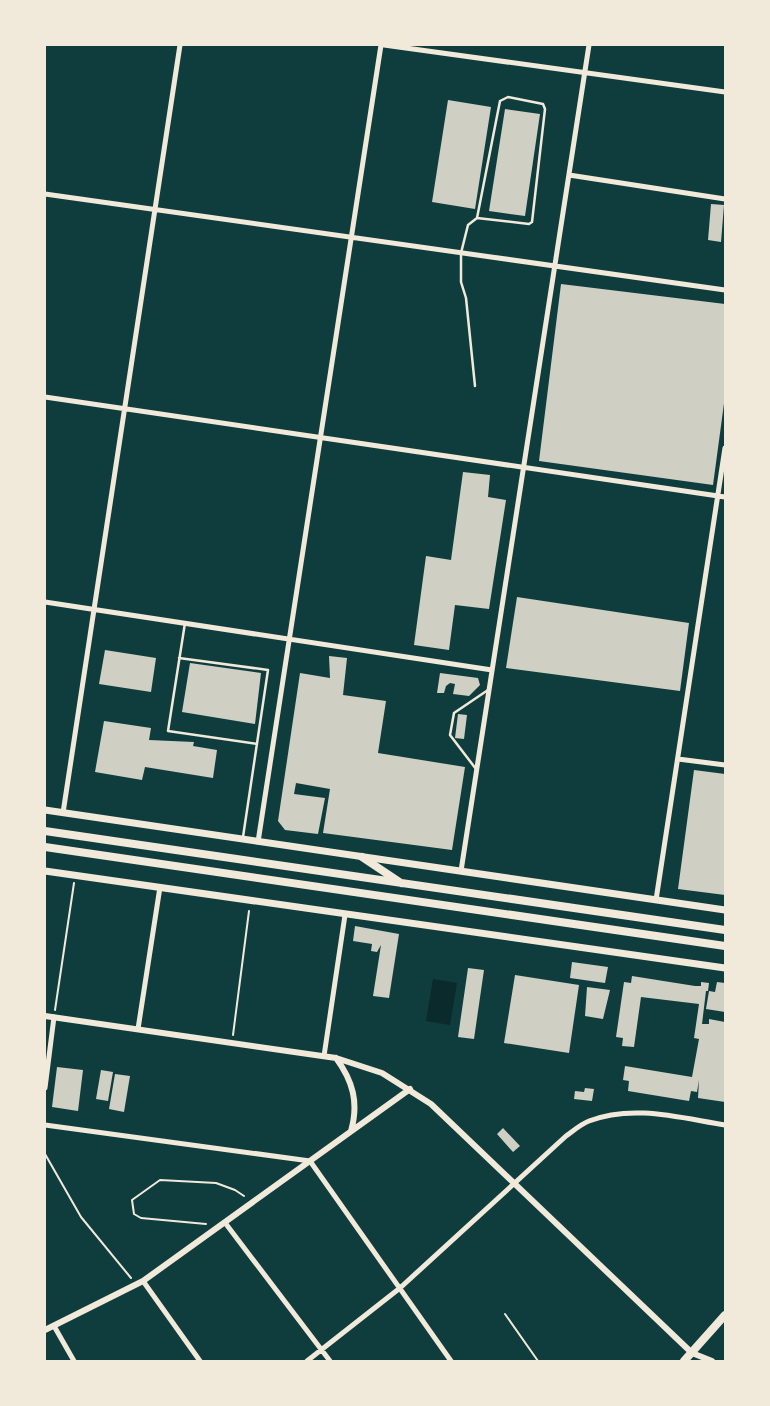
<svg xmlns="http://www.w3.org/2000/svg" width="770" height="1406" viewBox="0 0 770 1406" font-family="'Golos Text',sans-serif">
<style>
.water{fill:#0a2a2b}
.building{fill:#cfcfc3}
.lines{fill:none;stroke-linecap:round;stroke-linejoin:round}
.path{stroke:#f1e9da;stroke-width:2}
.service{stroke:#f1e9da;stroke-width:2.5}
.minor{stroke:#f1e9da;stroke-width:5}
.tertiary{stroke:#f1e9da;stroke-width:6}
.secondary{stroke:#f1e9da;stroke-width:7}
.primary{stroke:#f1e9da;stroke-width:8}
</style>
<rect width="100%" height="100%" fill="#0f3d3e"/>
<path class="water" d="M433,979L457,983L450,1025L426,1021Z"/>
<path class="building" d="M448,100L491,107L475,209L432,202Z
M505,109L540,114L525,216L489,211Z
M711,204L724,205L721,242L708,240Z
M561,284L725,304V396L713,485L539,461Z
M463,472L490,475L488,497L506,500L489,609L455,605L449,650L414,645L426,556L451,560Z
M517,597L689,623L680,691L506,668Z
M105,650L156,658L151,692L99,684Z
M329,656L347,658L343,695L386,701L378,753L465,767L452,850L323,833L330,789L296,783L294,794L325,798L318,834L285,830L278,821L300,673L330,678Z
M190,663L261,673L255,724L182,712Z
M440,673L478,678L480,685L469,696L453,694L455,684L450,683L446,686L444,693H437Z
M458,714L467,715L464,739L455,738Z
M104,721L151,728L149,740L194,742L193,746L217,750L213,778L145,767L142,780L95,772Z
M694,770L725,774V895L678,889Z
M355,926L399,934L389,998L373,996L381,945L377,952L371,951L372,944L353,941Z
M572,962L608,967L605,983L570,978Z
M468,968L484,970L474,1039L458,1037Z
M515,975L579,985L569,1053L504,1043Z
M632,976L695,986H701V982L709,983L708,991H706L702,1024H709V1019L725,1022V1102L698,1098L699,1080L697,1092L691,1091L689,1101L628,1091L629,1081L623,1080L625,1066L692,1077L699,1039L694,1038L699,1004L641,997L634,1047L622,1046L623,1038L616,1037L624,982L631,983Z
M717,982L725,983V1012L706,1009L709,991L715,992Z
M587,987L610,990L603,1019L585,1016Z
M57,1067L83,1070L78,1111L52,1107Z
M101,1070L113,1072L108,1101L96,1099Z
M115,1074L130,1076L124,1112L109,1109Z
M585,1088L594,1089L592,1101L574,1099L575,1091L584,1092Z
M503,1128L520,1146L513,1152L497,1134Z"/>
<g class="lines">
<path class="path" d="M55,1010L74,883
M233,1035L249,911
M45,1154L81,1217L131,1278
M206,1224L141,1218L134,1214L132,1200L160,1180L216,1183L235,1190L244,1196
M505,1314L538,1361"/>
<path class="service" d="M475,386L466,298L461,282V253L468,225L477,218L500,101L508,97L543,104L545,109L532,222L529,224L477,218
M185,623L168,731L257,744
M179,658L268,670L243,837
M476,769L450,735L454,713L488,690"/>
<path class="minor" d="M384,45L725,92
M569,175L725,199
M45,194L725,290
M45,397L725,497
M45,602L492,670
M678,759L725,765
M63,813L180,45
M258,842L381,45
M461,871L589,45
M656,900L725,448
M138,1029L160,887
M324,1056L345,915
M45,1088L54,1017
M45,1125L310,1161L451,1361
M226,1224L330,1361
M143,1281L200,1361
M54,1326L74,1361
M307,1361L400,1288L566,1136C573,1131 581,1124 589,1121C633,1104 680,1118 725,1125"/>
<path class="tertiary" d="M45,1016L336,1058L382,1073L431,1104L692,1353L712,1361
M336,1058C353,1081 359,1103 351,1131
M45,1330L143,1281L410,1089"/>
<path class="secondary" d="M45,810L725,910
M45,871L725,968"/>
<path class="primary" d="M45,831L725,930
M45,847L725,946
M362,857L401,883
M684,1361L725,1315"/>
</g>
<rect width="770" height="1406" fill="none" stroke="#f1e9da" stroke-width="92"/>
</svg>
